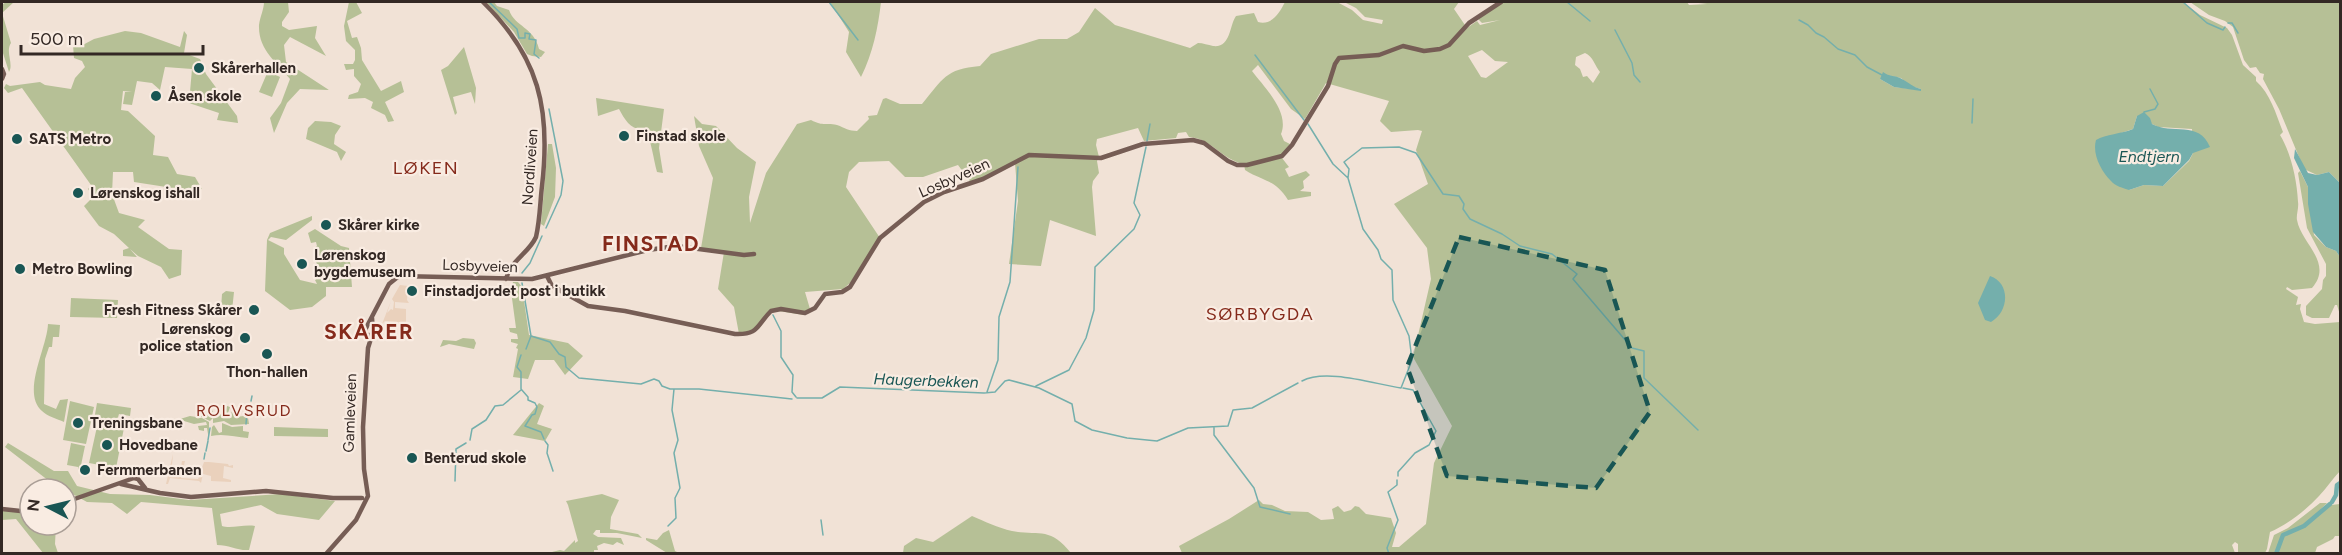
<svg xmlns="http://www.w3.org/2000/svg" width="2342" height="555" viewBox="0 0 2342 555" font-family="Figtree,sans-serif">
<style>
.green{fill:#b6c096;fill-rule:evenodd}
.plaza{fill:#ead1bc}
.water{fill:#74afac}
.lines{fill:none;stroke-linecap:round;stroke-linejoin:round}
.stream{stroke:#74afac;stroke-width:1.5}
.river{stroke:#74afac;stroke-width:4.5}
.major{stroke:#765d55;stroke-width:4.5}
.marked{fill:#195654;fill-opacity:0.2;stroke:#195654;stroke-width:4.5;stroke-dasharray:12 8;stroke-linejoin:round}
.poi-dot{fill:#195654;stroke:#f9ece2;stroke-width:2}
.labels{text-anchor:middle;stroke-width:4.5;stroke-linejoin:round;paint-order:stroke}
.poi-label{font-size:15px;font-weight:bold;fill:#332824;stroke:#f9ece2;text-anchor:start}
.street-label{font-size:15px;fill:#332824;stroke:#f9ece2}
.water-label{font-size:16px;font-style:italic;fill:#195654;stroke:#f9ece2}
.neighbourhood-label{font-size:16px;letter-spacing:1.5px;fill:#852a1b;stroke:#f9ece2}
.quarter-label{font-size:18px;letter-spacing:1.5px;fill:#852a1b;stroke:#f9ece2}
.district-label{font-size:21px;font-weight:bold;letter-spacing:1.5px;fill:#852a1b;stroke:#f9ece2}
</style>
<rect width="100%" height="100%" fill="#f1e2d6"/>
<path class="green" d="M6,2H14L2,13L11,43C5,52 14,64 9,72L2,50V5Z
M264,2H288L289,12L282,22V26L289,30L317,26L315,38L326,56L290,37L284,45L286,62L329,90L300,89L287,103L274,133L270,118L281,103L290,79C277,62 258,50 259,25C260,17 264,9 264,2Z
M349,2H356L362,13L347,21L352,38L357,37L361,48L362,60L381,91L401,81L404,92L385,102L394,121L388,122L385,115L371,108L373,102L365,98L348,99L349,95L358,92L361,84L354,76V69L346,70L344,64H353L355,60V50L346,41L344,26Z
M486,2H494L497,6L509,10C515,27 534,27 539,49L545,52L541,57L532,56L527,54L514,32Z
M830,2H881C878,28 873,53 861,77L846,52L849,32Z
M1285,2H1337L1352,10L1363,20L1382,24L1383,20L1365,17L1356,8L1344,2H1459L1454,9L1467,28L1477,21L1480,25L1500,20L1482,23L1478,19L1503,2H1687L1689,5L1707,4L1690,2H2183L2200,15L2227,28L2232,35L2243,65L2256,77V81C2270,93 2276,114 2283,132L2280,135C2291,153 2297,180 2298,202C2299,208 2296,215 2297,220C2301,243 2334,263 2312,288L2292,290L2287,287L2286,289L2298,297L2296,305L2301,304L2300,309L2304,322L2315,324L2340,322V471C2332,479 2327,488 2319,496C2305,511 2288,524 2270,532L2267,549L2265,553H2238V544L2235,542L2232,545L2235,553H1182L1179,546L1229,519L1259,500L1263,504L1272,505L1285,511L1308,512L1321,520L1334,519L1332,509L1338,506L1344,512L1351,510L1355,506L1359,507L1366,514L1391,518L1396,533L1392,547H1399L1426,524L1434,463L1452,426L1413,357L1431,279L1427,248L1394,204L1428,184L1416,150L1422,131L1418,130L1391,132L1380,121L1389,101L1326,83L1305,119L1291,109L1258,65L1252,71C1264,87 1290,112 1281,134L1284,141L1290,144L1282,158L1289,167L1285,169L1289,177L1306,171L1310,175L1303,181L1304,188L1300,191L1311,192V196L1288,200C1275,179 1264,182 1245,170L1244,164C1222,160 1211,138 1189,137L1186,132L1178,133L1176,138L1144,141L1138,128L1097,139L1096,145L1099,157L1097,161L1099,173L1093,181L1092,187L1096,236L1050,220L1041,266L1009,264L1018,201L1015,163L972,184L958,165L923,177H905L889,161L859,162L849,172L846,187L880,238L850,283L843,289L805,292L810,309L804,315L772,310L759,329L739,334L734,307L718,289L724,252L701,248L713,178L699,146L694,116L702,124L716,126L737,148L756,162L749,197L750,223L766,173L797,124L811,120C824,127 826,122 837,125C845,128 849,131 857,131L869,119L868,116L877,115L883,99L886,98L900,104H922C943,79 945,69 980,66L991,54L1039,39H1067L1079,32L1095,8L1115,25L1190,48L1198,43C1203,43 1208,45 1213,46C1231,48 1229,26 1236,16L1254,13L1258,22C1272,26 1280,12 1285,2ZM1482,50L1495,61L1508,62L1486,78L1481,77L1468,56ZM1585,53C1593,56 1595,66 1600,72L1593,83L1587,76L1583,77L1580,69L1575,65L1576,57ZM1887,75L1901,78L1910,86L1921,89V90L1894,87L1880,79ZM2137,116L2158,127L2192,129L2193,153L2189,161L2163,186L2144,185L2129,190L2118,134L2133,129Z
M2190,2H2340V183L2329,172L2317,175L2304,169L2279,109L2263,79L2264,74L2260,73L2256,67L2250,68L2244,60L2233,27L2225,21L2209,15Z
M125,31L141,33L180,47L184,31L187,35L184,53L200,59L206,74L237,116L238,123L217,120L219,113L189,103L192,69L165,67L160,90L152,83L137,81L132,105L123,104L125,92H132L123,91L121,110L128,111L155,136L153,155L168,157L177,174L195,177L202,189L192,191L134,182L133,172H113L112,194L119,213L145,220L138,227L169,249L182,250L181,275L169,279L161,267L138,256L130,249L137,257L123,256V250L129,248L114,234L99,226L84,206L93,197L88,189L91,185L22,88L8,93L4,88L6,84L10,86L40,82L45,85L71,89L75,78L85,67L82,61L74,58L73,45L79,47L94,39Z
M464,47L476,88L475,104L471,92L453,97L457,113L455,115L441,70L448,66Z
M268,71L280,77L272,97L259,92Z
M596,98L664,109L659,148L663,173L657,172C653,157 652,143 645,129C631,131 625,120 619,109L598,116Z
M315,121L331,122L341,126L335,135L334,144L346,152L341,161L337,152L306,139L308,128Z
M548,144H552L556,168L555,197L544,226L541,224Z
M2300,171L2308,187L2314,235L2326,247L2336,251L2340,257V315L2337,305H2335L2329,318H2312L2306,315V306L2322,289L2323,280L2326,276V264L2307,228L2298,173Z
M312,216V220L286,240L271,237L268,240L284,248V254L300,280L317,284L315,280L320,277L313,249L317,246L316,242L311,243L308,233L315,229L341,246L349,248L352,287H326V296L312,307L290,310L265,291L267,240L270,233Z
M513,282H518L522,287L529,335L568,343L583,356L565,375L554,360H535L528,379L513,377L518,349L516,348L518,344L511,342V339H518L517,334L510,332L509,328H516L511,291Z
M226,291L234,292L232,311L221,309L222,294Z
M71,298L118,300L117,318L70,317Z
M48,324L60,325L59,337H53L52,347H49L45,359L44,404L56,409L60,400L68,399L64,422C57,419 47,416 42,411C21,393 47,348 48,324Z
M463,338L474,339L476,343L474,349L449,344L440,347L443,340L456,341Z
M70,401L94,407L86,444L63,440Z
M97,403L131,408L130,416L119,414L116,424L94,420Z
M539,403L544,406L537,424L552,429L545,441L513,435Z
M227,406L230,407L228,413L231,414L233,408H235V417L244,416V411H247L249,424L231,425L224,421L213,423V418L210,421L197,415L198,412L202,411L204,414L211,415L212,410L214,415V413L216,416L217,413L224,415Z
M190,416L202,418L209,422V440L207,428H204V431L199,430L198,426L207,425L206,422L194,424L184,421L180,425L181,430H178L180,419Z
M98,422L124,428L116,468L89,463Z
M222,423L232,427L243,426V431L249,432L248,438C235,437 224,433 211,436L212,427L214,425L219,433L222,432Z
M274,427L328,429V437L274,436Z
M8,443L54,471H68L77,486L110,494L150,495L189,500L281,494L335,501L319,520L277,514L261,505L220,514L222,526C231,529 244,524 255,526L249,550C238,551 229,545 217,545L212,508L141,502L127,514L112,503L87,502L49,481L5,447Z
M71,443L85,446L80,470H78V467L67,465Z
M602,494L619,500L611,517L610,529L638,534L642,538L617,533H600V530H596L593,534L598,537L621,538L624,545L617,542L613,545L604,543L597,546L598,550H594V553H548L560,550L564,551L575,540V543L578,541L568,505L566,501Z
M2320,503H2327L2321,509L2323,511L2331,505L2340,504V536H2335L2333,539L2317,547L2315,553H2268L2274,535L2288,528Z
M2,508L30,511V525H56L55,544L58,553H43L16,519L2,520Z
M972,516C984,521 998,528 1012,531C1039,536 1050,526 1071,553H903L904,546L916,538L933,542Z
M669,530L675,551L679,553H667L646,540V538L657,540L663,533Z"/>
<path class="plaza" d="M400,285L408,286L407,300L409,303L395,302V308L406,309V323L385,321L382,324L391,301L387,313L391,309L393,310L394,302L392,299Z
M173,454L171,477H179L182,461H185L181,478L198,479L204,462H209L228,464L229,466L233,465V468L224,466L223,478L231,480V482L211,481V476L203,474L201,483L199,481L170,478L168,484H166Z"/>
<path class="water" d="M1883,72C1889,77 1896,75 1902,79C1911,84 1911,86 1921,89V91L1894,87L1880,79Z
M2144,112L2150,118L2152,124C2172,135 2199,120 2210,147L2193,153L2189,160L2163,186L2144,185L2129,190C2123,188 2115,186 2111,181C2101,171 2092,154 2096,140C2106,134 2121,134 2133,129L2137,116Z
M2295,149L2308,173L2317,175L2329,172L2340,183V257L2336,251L2326,247L2313,232L2308,204V187L2294,158Z
M1990,276C2011,283 2009,312 1991,322L1985,320L1978,303Z"/>
<g class="lines">
<path class="stream" d="M489,2L517,29L519,38H525V33L530,34L529,39L536,40L534,54L539,58
M829,2L858,40
M1567,2L1590,21
M2183,2L2207,23L2223,30L2225,27
M1799,20L1808,25L1816,33L1824,37L1838,49L1855,55L1867,67L1882,75
M2228,23H2232L2238,33
M1615,30L1632,63L1634,75L1640,82
M1255,55L1304,120
M2144,112L2155,109L2158,104L2150,89
M1972,123L1973,99
M1147,141L1150,124
M1348,178L1349,169L1344,162L1362,148L1399,147L1416,153L1443,194L1459,196L1464,204L1463,209L1470,219L1502,234L1520,246L1552,254L1577,274L1573,279L1632,348L1644,351V378L1698,430
M546,228L561,195L563,181L549,109
M522,273L530,263L542,236
M522,283L531,336L550,342L559,354L565,357L566,367L579,378L641,384L654,379L659,381L662,386L670,389H699L792,399
M773,315L781,331V357L793,375L792,392L796,397
M526,349L531,336
M521,355L517,367L521,372V389L528,397V400L535,403L537,407L535,414L532,415L525,426L541,432L544,439
M1302,381C1326,368 1374,384 1401,388L1412,360L1409,336L1393,300L1392,270L1381,259L1378,250L1363,229L1348,178L1333,164L1308,124
M1036,386L1069,370L1086,338L1094,310L1095,267L1134,229L1140,215L1134,203L1146,147
M987,392L998,360L999,317L1010,282L1018,167
M797,398H822L840,387L984,393L995,392L1005,381L1009,380L1039,388L1072,404L1075,421L1092,430L1127,438L1157,441L1188,428L1228,426L1233,410L1252,408L1298,383
M251,401L252,396
M250,404V408
M246,424L247,412
M1214,427V435L1254,488L1260,507L1290,514
M208,440L210,428
M470,440L472,429L486,420L495,406L503,405L521,390
M545,441L548,445L547,453L553,471
M206,451L208,441
M204,459L205,453
M1398,476V472L1415,453L1429,445L1436,431L1413,390L1403,388
M455,481L456,449L466,443
M821,520L823,535
M668,526L676,518L675,498L680,488L674,453L678,440L672,410L674,389
M1389,554L1387,548L1398,520L1388,492L1397,485V480"/>
<path class="river" d="M2332,502L2336,495L2337,485L2340,483
M2276,554L2283,535L2304,526L2330,504"/>
<path class="major" d="M483,2C539,57 551,109 542,186C540,203 540,220 536,237C529,253 510,261 506,279
M2,69L4,74L2,79
M547,276L552,286L588,306L625,311L735,334C759,335 756,326 771,311L781,309L805,313L815,308L825,294L842,292L850,287L880,238L924,202L944,192L983,179L1029,155L1101,158L1143,144L1193,140L1204,143L1228,161L1237,165H1247L1282,156L1292,145L1328,86L1335,64L1339,58L1379,55L1403,46L1424,51L1440,49L1449,45L1469,23L1501,2
M371,335H366L365,330L389,284L399,276L532,279L648,250L676,246L744,255L754,254
M121,484L160,493L191,497L266,491L333,498H362
M66,502L134,478L138,479L145,488
M2,509L30,512
M326,554L356,520L368,496L364,469L363,427L368,348L373,332L372,318"/>
</g>
<path class="marked" d="M1459,237L1605,270L1650,412L1596,488L1447,476L1407,367Z"/>
<g class="poi-dot">
<circle cx="199" cy="68" r="6"/>
<circle cx="156" cy="96" r="6"/>
<circle cx="624" cy="136" r="6"/>
<circle cx="17" cy="139" r="6"/>
<circle cx="78" cy="193" r="6"/>
<circle cx="326" cy="225" r="6"/>
<circle cx="302" cy="264" r="6"/>
<circle cx="20" cy="269" r="6"/>
<circle cx="412" cy="291" r="6"/>
<circle cx="254" cy="310" r="6"/>
<circle cx="245" cy="338" r="6"/>
<circle cx="267" cy="354" r="6"/>
<circle cx="78" cy="423" r="6"/>
<circle cx="107" cy="445" r="6"/>
<circle cx="412" cy="458" r="6"/>
<circle cx="85" cy="470" r="6"/>
</g>
<g class="labels">
<g class="poi-label">
<text x="211" y="73">Skårerhallen</text>
<text x="168" y="101">Åsen skole</text>
<text x="636" y="141">Finstad skole</text>
<text x="29" y="144">SATS Metro</text>
<text x="90" y="198">Lørenskog ishall</text>
<text x="338" y="230">Skårer kirke</text>
<text x="314" y="260">Lørenskog<tspan x="314" dy="17">bygdemuseum</tspan></text>
<text x="32" y="274">Metro Bowling</text>
<text x="424" y="296">Finstadjordet post i butikk</text>
<text x="242" y="315" text-anchor="end">Fresh Fitness Skårer</text>
<text x="233" y="334" text-anchor="end">Lørenskog<tspan x="233" dy="17">police station</tspan></text>
<text x="267" y="377" text-anchor="middle">Thon-hallen</text>
<text x="90" y="428">Treningsbane</text>
<text x="119" y="450">Hovedbane</text>
<text x="424" y="463">Benterud skole</text>
<text x="97" y="475">Fermmerbanen</text>
</g>
<g class="street-label">
<text transform="translate(530 167) rotate(-86)" y="5">Nordliveien</text>
<text transform="translate(954 178) rotate(-24)" y="5">Losbyveien</text>
<text transform="translate(480 266) rotate(2)" y="5">Losbyveien</text>
<text transform="translate(350 413) rotate(-88)" y="5">Gamleveien</text>
</g>
<g class="water-label">
<text x="2149" y="162">Endtjern</text>
<text transform="translate(926 380) rotate(2)" y="6">Haugerbekken</text>
</g>
<g class="neighbourhood-label">
<text x="244" y="416">ROLVSRUD</text>
</g>
<g class="quarter-label">
<text x="426" y="174">LØKEN</text>
<text x="1260" y="320">SØRBYGDA</text>
</g>
<g class="district-label">
<text x="651" y="251">FINSTAD</text>
<text x="369" y="339">SKÅRER</text>
</g>
</g>
<rect width="2342" height="555" fill="none" stroke="#332824" stroke-width="6"/>
<g transform="translate(48 507) rotate(277)"><circle r="28" fill="#f9ece2" stroke="#aa9e96" stroke-width="1.5"/>
<path d="M0-4.5L10 22L0 15L-10 22Z" fill="#195654"/>
<text y="-9" font-size="16" font-weight="bold" text-anchor="middle" fill="#332824">N</text>
</g>
<path d="M21 45v9h182v-9" fill="none" stroke="#332824" stroke-width="3"/>
<text x="30" y="45" font-size="18" fill="#332824" stroke="#f9ece2" stroke-width="4.5" paint-order="stroke">500 m</text>
</svg>
